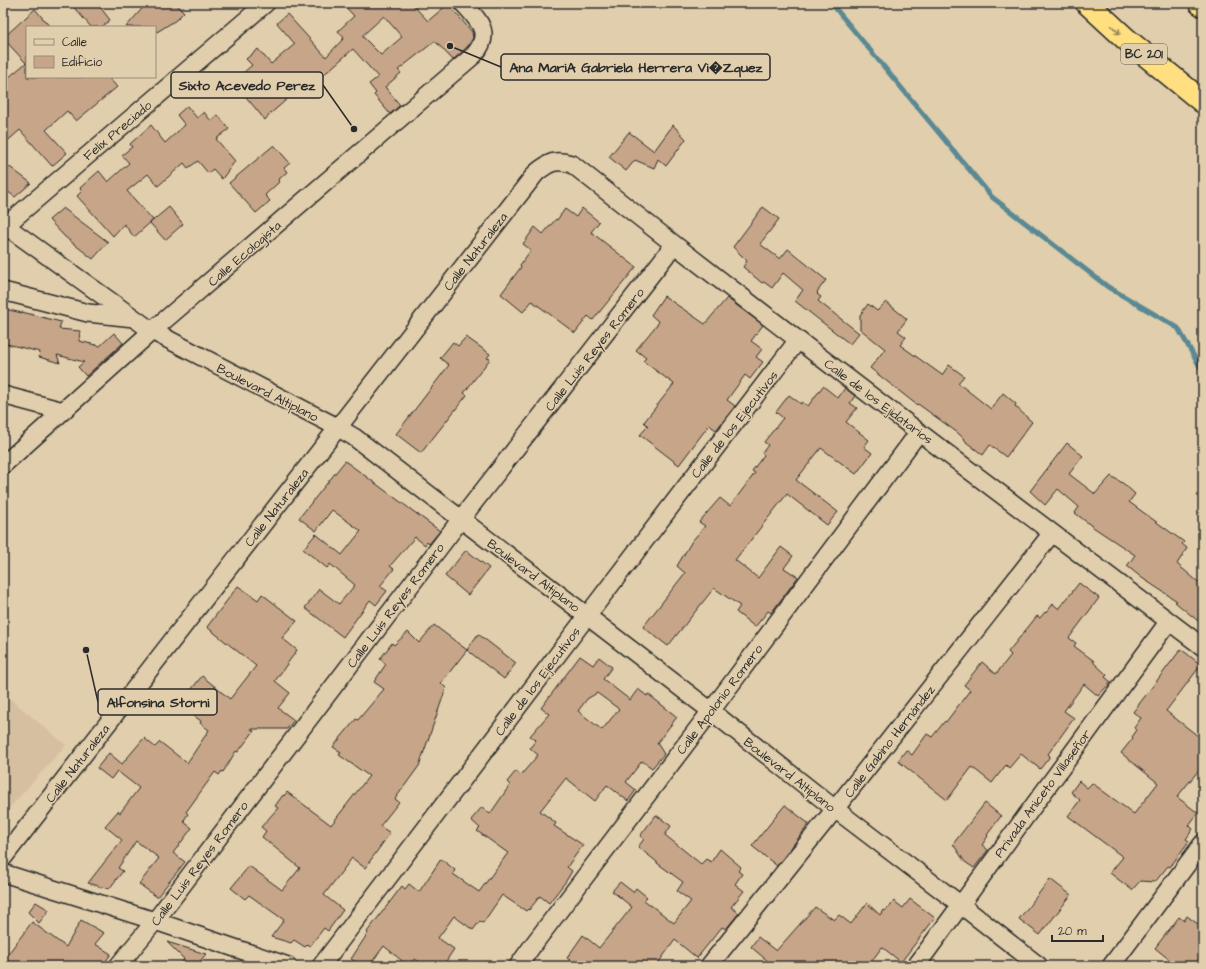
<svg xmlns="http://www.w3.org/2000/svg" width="1206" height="969" viewBox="0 0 1206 969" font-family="'Architects Daughter',sans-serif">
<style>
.built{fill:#d6bfa0}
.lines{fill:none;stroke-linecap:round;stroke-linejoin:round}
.stream{stroke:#5a8993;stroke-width:5}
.building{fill:#c7a589;stroke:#2b2b2b;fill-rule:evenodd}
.minor-casing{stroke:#2b2b2b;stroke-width:20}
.highway-casing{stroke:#2b2b2b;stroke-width:25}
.minor{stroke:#e1ceac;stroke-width:17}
.highway{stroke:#ffdf80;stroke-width:22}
.oneway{stroke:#958556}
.labels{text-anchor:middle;stroke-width:3;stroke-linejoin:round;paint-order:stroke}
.shield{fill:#e1ceac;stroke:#625c52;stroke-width:1}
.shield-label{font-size:12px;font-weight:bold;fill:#2b2b2b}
.street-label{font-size:13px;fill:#2b2b2b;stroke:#e1ceac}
.leader{fill:none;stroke:#2b2b2b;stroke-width:1.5}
.callout-dot{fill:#2b2b2b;stroke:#e1ceac;stroke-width:1.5}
.callout{fill:#e1ceac;stroke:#2b2b2b;stroke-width:1.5}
.callout-label{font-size:14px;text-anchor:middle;font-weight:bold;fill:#2b2b2b}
</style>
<rect width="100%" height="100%" fill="#e1ceac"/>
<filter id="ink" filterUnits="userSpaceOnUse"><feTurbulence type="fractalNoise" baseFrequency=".025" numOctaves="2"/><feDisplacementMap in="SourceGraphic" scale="8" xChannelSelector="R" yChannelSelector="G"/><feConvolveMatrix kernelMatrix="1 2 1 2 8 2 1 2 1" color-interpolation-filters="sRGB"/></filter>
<g filter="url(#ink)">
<path class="built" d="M3,693L66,745L3,815Z"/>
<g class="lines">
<path class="stream" d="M831,3L992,197L1108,287L1178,328L1203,372"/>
</g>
<path class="building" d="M70,3H97L110,20L102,27H91Z
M147,3H175L184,12L176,20L157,32L155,30V27H126Z
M342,3H411L428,21L448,4L472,32L473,38L468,46L453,60L435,41L398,70L401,73L385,87L400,105L390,114L374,95L376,93L369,84L378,77L353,49L320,78L316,74L270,114L265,120L242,92L241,93L232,83L252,65L246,59L258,49L271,64L295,44L277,23L287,14L326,57L344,38L338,31L354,16ZM384,16L402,37L381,55L362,36Z
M35,9L50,27H27V77H108L117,87L76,121L67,111L46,130L67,153L52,166L20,130L3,145V82L26,63L3,38Z
M187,106L197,118L204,112L211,121L218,115L229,129L216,139L235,161L222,179L213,169L208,173L198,161L188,168L184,163L158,186L148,174L127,191L153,220L134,237L124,224L113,236L77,196L82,191L80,188L99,171L108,182L129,163L122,155L132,147L130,144L151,125L165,143L185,125L177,115Z
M673,125L686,139L666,166L658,159L654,168L635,160L626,171L609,157L629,132L654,151Z
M274,145L290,163L284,168L287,172L278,180L279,182L265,195L270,201L256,213L229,183Z
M3,162L31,183L15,197L3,188Z
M169,207L183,224L165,240L150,223Z
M763,207L779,219L760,244L780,259L788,249L826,280L817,292L818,293L817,294L821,297L818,301L859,333L850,344L795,301L803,290L783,273L772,288L764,282L762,283L743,267L747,261L733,247Z
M63,208L108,242L93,259L65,237L49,220Z
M582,208L599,222L591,232L636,267L593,320L588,316L575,333L532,301L523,312L501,294L521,267L520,265L531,250L523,244L535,227L543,234L556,219L557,220L565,209L576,217Z
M664,296L705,324L727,298L763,325L751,341L762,349L756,357L763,362L750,379L745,375L727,400L735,406L716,430L709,425L679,465L640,435L648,426L644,422L674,384L643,361L646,358L636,350L659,322L651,315Z
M886,302L907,319L898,331L906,337L900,345L942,375L949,365L964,376L958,383L991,409L1003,393L1016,404L1015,406L1032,422L1006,457L990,445L983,455L966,442V441L958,433L918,404L917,405L870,368L885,349L860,329V315L868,304L877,311Z
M5,309L22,313V312L61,322L59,329L80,331L79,341L100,346L114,333L123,343L86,376L78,367L84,362L57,355L60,363L39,357L40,352L3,343V319Z
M466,337L490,354L487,358L490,359L464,393L467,395L421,453L396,434L449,365L440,358L453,342L458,346Z
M823,386L838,398L845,388L855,396L850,403L857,408L846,422L869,440L864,447L872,453L856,474L821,448L796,480L838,512L827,525L787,494L735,560L758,578L781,547L793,556L784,568L798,577L771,613L768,611L755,627L736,612L740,606L714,588L668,646L643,627L685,573L677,566L692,541L705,526L699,522L720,498L730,506L755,473L752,471L764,455L762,453L768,445L764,442L783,418L776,412L789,395L801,404L802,402L808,406Z
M1067,443L1083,456L1069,474L1095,494L1111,476L1124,484L1135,494L1129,502L1184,542L1182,544L1187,548L1177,564L1203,586V625L1175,602L1177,601L1142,578L1127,566L1135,555L1093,527L1075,513L1079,507L1058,489L1045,505L1030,491Z
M345,461L440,531L429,544L427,542L425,545L415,537L390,566L394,569L380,586L387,591L376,605L370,600L343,637L305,608L319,589L339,604L355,585L330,564L327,568L303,549L316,534L342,555L361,531L332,510L316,531L299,518Z
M466,550L489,568L468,595L445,576Z
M1079,583L1099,598L1069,638L1076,643L1074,646L1094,661V663L1107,675L1105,677L1111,682L1098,696L1084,684L1064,711L1074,718L1048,754L1050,756L1048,759L1040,769L1021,754L1009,768L1006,765L992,783L972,767L947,800L898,761L906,750L912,755L927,734L932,737L945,721L946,722L970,690L964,685L982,662L996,674L1011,655L1008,652L1037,616L1040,618L1045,612L1046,613L1053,604L1059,609Z
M238,586L258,600L262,594L297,621L282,638L297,650L275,681L290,693L278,708L294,720L287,729H251L254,731L238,752L236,751L223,772L222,771L219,775L215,772L186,812L188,814L184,820L185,821L184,822L192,828L173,853L185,862L157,897L139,884L159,858L136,841L118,868L123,871L109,889L88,883L122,840L105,826L118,811L120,813L139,788L117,771L111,779L97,768L109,753L122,764L144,738L155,747L160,742L187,763L209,730L200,723L201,721L179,705L202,676L230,699L256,666L207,627Z
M434,625L467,650L441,683L446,688L419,766L395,799L399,802L380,826L390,833L365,868L352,858L324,895L343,910L328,931L324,928L310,946L308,944L305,947L294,940L291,943L271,937L284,920L249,895L245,899L231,888L249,866L282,890L300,868L262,837L266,831L261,827L278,808L275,806L283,795L284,796L287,792L331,825L369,776L339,755L341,752L333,747L356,719L358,720L384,689L374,682L386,664L380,659L392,643L394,645L408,632L419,643Z
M478,634L516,663L504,679L467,650Z
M1181,649L1201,665L1166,711L1203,740V765L1177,797L1198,813L1189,825L1193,829L1186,839L1189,841L1170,867L1168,866L1155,882L1140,881L1132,890L1110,873L1123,857L1068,816L1080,800L1071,792L1079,781L1087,788L1092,783L1134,814L1158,783L1121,753L1133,738L1132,737L1137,730L1134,728L1141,718L1133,712Z
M580,656L593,665L599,657L612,667L603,679L630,700L638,689L647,696L648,694L677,717L657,743L664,754L652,768L642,761L626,782L636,790L628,801L607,785L595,801L566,778L540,811L556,823L554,826L583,845L567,867L572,871L566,881L549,903L540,896L529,910L528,909L526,911L502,895L483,923L480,921L473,930L454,916L438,938L454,949L443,966H425L415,959L407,965L384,946L369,966H363L351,959L368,933L367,932L402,886L405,889L409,884L419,892L441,859L455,870L453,874L479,892L493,873L508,853L477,831L480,828L471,820L482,807L490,814L510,785L507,782L516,771L521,775L538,755L530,748L536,740L530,736L549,714L541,708ZM597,693L619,709L602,730L578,711L587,699Z
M985,803L1001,816L987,835L988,836L982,845L988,850L974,868L965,862L953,844Z
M785,805L809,824L777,866L752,846Z
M656,815L671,826L665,835L701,864L706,859L711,862L720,849L741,867L738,871L742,874L735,884L744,891L731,907L739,913L726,929L722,927L697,958L675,940L656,966H578L567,958L583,935L599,948L632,907L612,891L620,882L633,892L636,888L647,897L644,900L674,923L691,901L677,891L683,882L657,863V862L638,847L644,839L640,836Z
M1050,879L1071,895L1040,935L1019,919Z
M910,899L935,918L901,962L882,947L868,966H777L770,961L769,962L751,947L758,937L776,951L815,907L834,920L839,915L851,924L867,903L880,915L883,910L885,911L888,907L889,908L894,901L903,908Z
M36,902L49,910L39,923L28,912Z
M1187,916L1203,928V966H1181L1171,961L1155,948L1179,917L1184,921Z
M81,920L104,933L95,944L111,954L102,966H14L5,958L32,922L66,947Z
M167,942L206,954L196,966H179L184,959Z"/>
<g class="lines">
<g class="minor-casing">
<path id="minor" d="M3,224L152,331L337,427L354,437L711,711L835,809L961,905L1039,966
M5,226L266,3
M3,291L88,313L134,318
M3,395L63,411
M3,465L152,331L474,55C493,33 479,21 463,3
M3,858L536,173C549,162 556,159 572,164C780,329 992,487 1203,647
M3,873L155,921L288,966
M118,966L155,921L461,519L674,245
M321,966L587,616L798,340
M518,966L533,945L711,711L919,432
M709,966L835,809L1052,533
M916,966L1169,621
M1111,966L1203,843"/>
</g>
<g class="highway-casing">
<path id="highway" d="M1087,3L1126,39L1203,102
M1200,3L1203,5"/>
</g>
<use href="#minor" class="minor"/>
<use href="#highway" class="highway"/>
</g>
<defs><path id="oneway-shaft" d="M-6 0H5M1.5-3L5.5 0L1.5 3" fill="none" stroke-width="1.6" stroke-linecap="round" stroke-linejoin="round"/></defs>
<use class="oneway" href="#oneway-shaft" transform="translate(1116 30) rotate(43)"/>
</g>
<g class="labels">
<rect class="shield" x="1121" y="44" width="46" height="20" rx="3"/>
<g class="shield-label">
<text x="1144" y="58">BC 201</text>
</g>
<g class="street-label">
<text transform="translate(117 130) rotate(-40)" y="5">Felix Preciado</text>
<text transform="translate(475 251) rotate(-52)" y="5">Calle Naturaleza</text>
<text transform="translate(244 253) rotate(-41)" y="5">Calle Ecologista</text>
<text transform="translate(594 349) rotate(-52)" y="5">Calle Luis Reyes Romero</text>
<text transform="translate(268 392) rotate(27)" y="5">Boulevard Altiplano</text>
<text transform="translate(879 401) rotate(37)" y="5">Calle de los Ejidatarios</text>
<text transform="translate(734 424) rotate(-52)" y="5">Calle de los Ejecutivos</text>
<text transform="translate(276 507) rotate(-52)" y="5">Calle Naturaleza</text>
<text transform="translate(534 575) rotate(37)" y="5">Boulevard Altiplano</text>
<text transform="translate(395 605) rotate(-53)" y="5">Calle Luis Reyes Romero</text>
<text transform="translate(537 681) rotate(-53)" y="5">Calle de los Ejecutivos</text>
<text transform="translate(719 699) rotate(-53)" y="5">Calle Apolonio Romero</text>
<text transform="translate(889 741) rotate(-52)" y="5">Calle Gabino Hernández</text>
<text transform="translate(77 763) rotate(-52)" y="5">Calle Naturaleza</text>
<text transform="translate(790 774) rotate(38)" y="5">Boulevard Altiplano</text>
<text transform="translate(1042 793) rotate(-54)" y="5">Privada Aniceto Villaseñor</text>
<text transform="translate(199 863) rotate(-53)" y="5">Calle Luis Reyes Romero</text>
</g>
</g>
<path class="leader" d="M450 46L501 67M354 129L323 85M86 650L98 702"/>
<g class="callout-dot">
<circle cx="450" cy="46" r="4"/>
<circle cx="354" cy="129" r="4"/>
<circle cx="86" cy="650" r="4"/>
</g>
<g class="callout">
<rect x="501" y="54" width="269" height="26" rx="4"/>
<rect x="171" y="72" width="152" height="26" rx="4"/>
<rect x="98" y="689" width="119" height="26" rx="4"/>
</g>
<g class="callout-label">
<text x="636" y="72">Ana MariA Gabriela Herrera Vi�Zquez</text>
<text x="247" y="90">Sixto Acevedo Perez</text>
<text x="158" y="707">Alfonsina Storni</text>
</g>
<rect width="1206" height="969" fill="none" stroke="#e1ceac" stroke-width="16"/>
<rect x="8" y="8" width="1190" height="953" fill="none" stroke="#2b2b2b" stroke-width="1.5" filter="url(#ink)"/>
<rect x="26" y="26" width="130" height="52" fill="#e1ceac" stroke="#988d78"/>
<rect x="34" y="39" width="20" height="6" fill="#e1ceac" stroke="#988d78"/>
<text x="62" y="46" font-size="12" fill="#2b2b2b">Calle</text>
<rect x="34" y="56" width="20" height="12" fill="#c7a589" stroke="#988d78"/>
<text x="62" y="66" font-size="12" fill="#2b2b2b">Edificio</text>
<path d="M1052 935v6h51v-6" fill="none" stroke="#2b2b2b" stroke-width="2"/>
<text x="1058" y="935" font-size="12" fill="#2b2b2b" stroke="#e1ceac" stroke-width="3" paint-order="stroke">20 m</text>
</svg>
